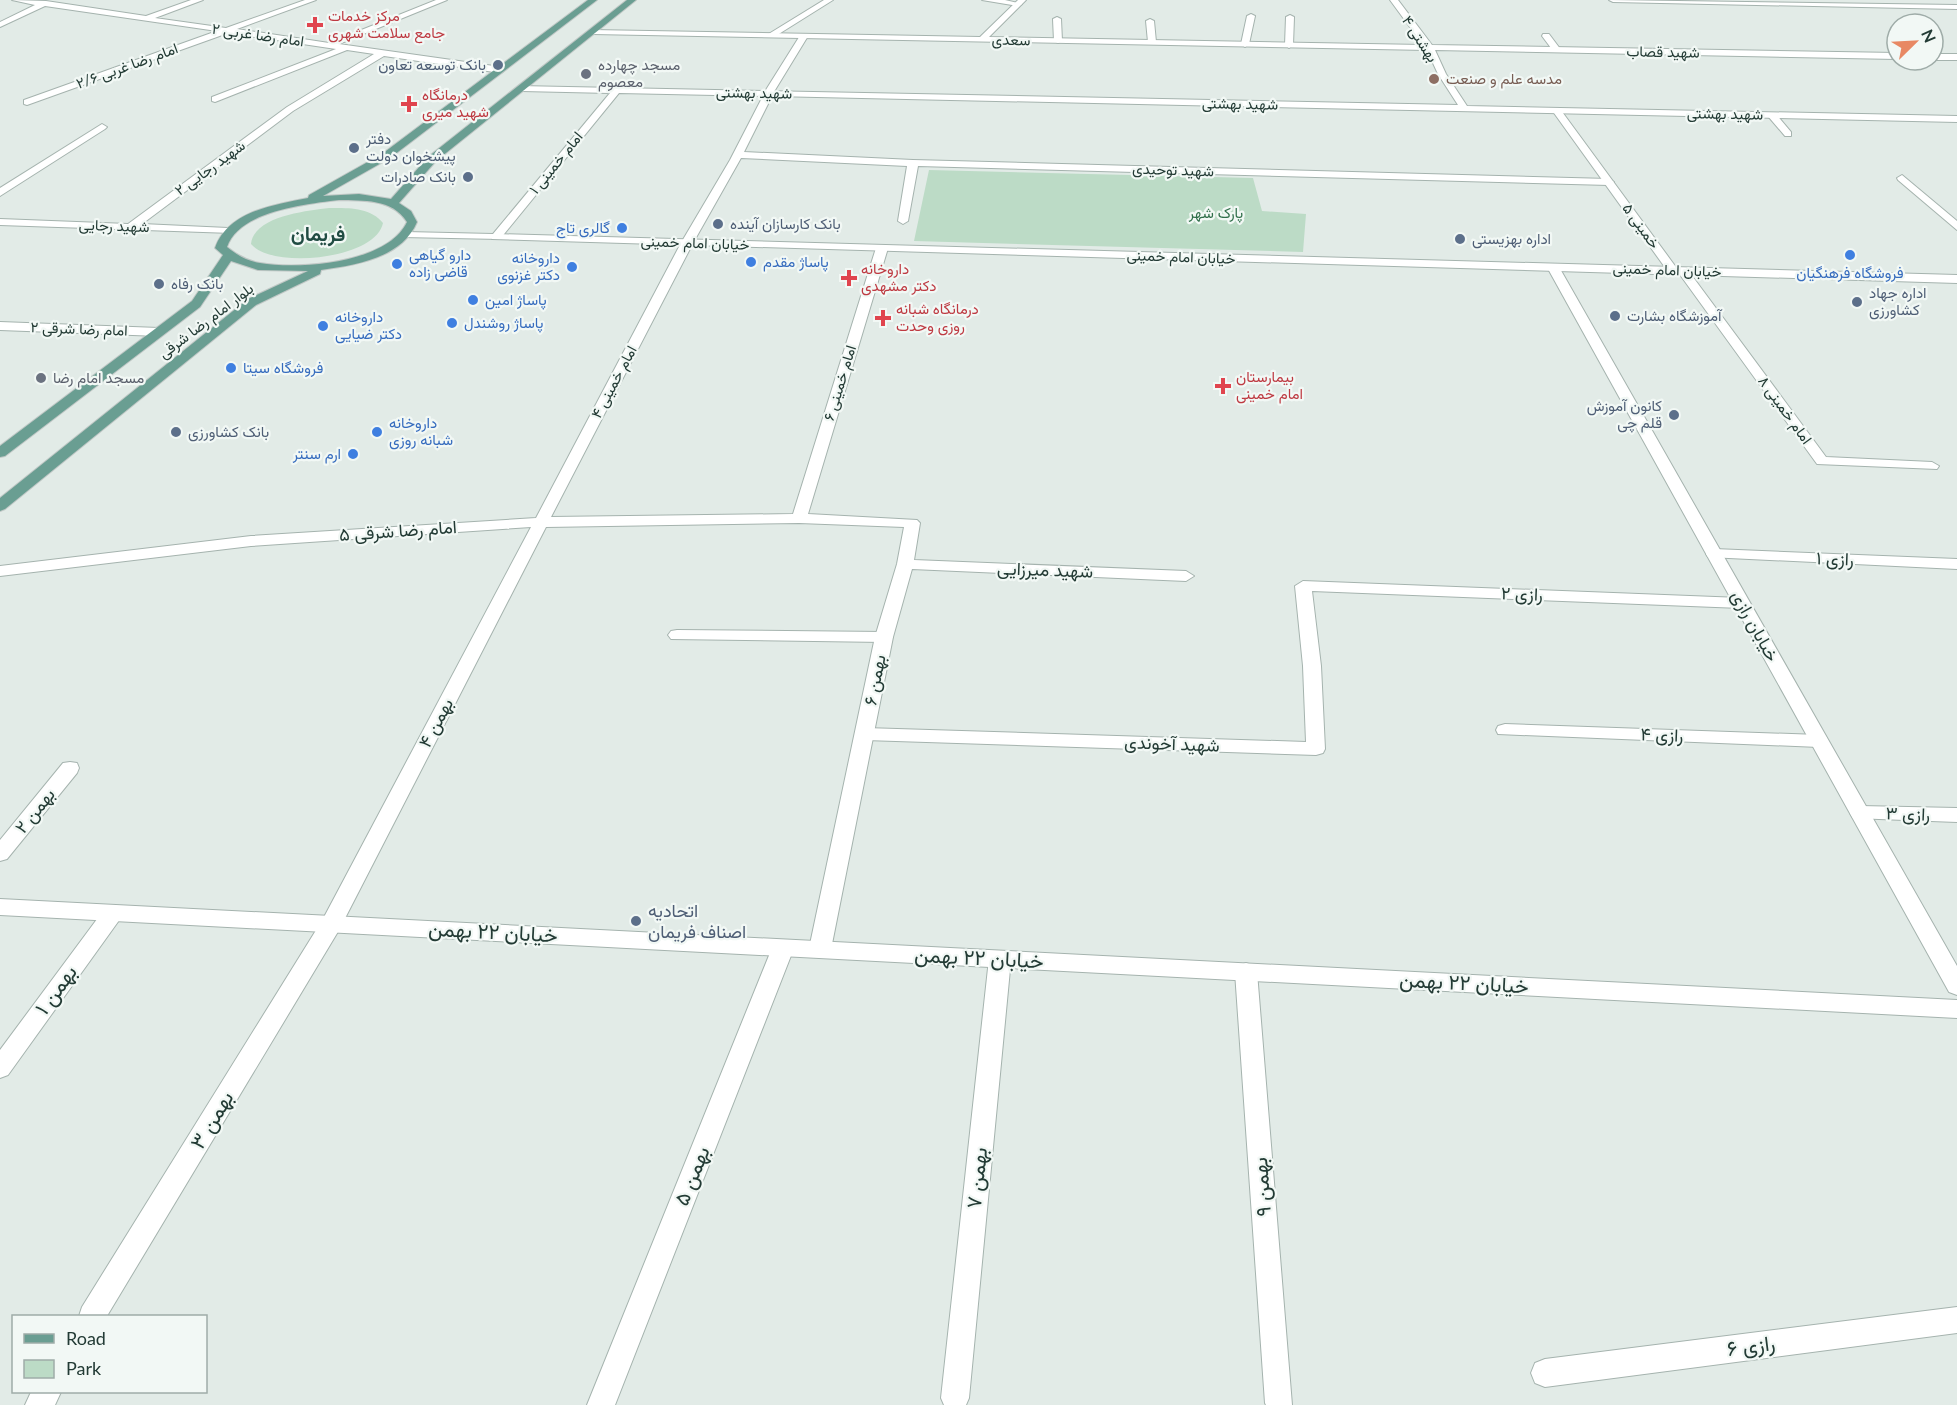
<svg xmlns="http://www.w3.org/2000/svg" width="1957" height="1405" viewBox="0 0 1957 1405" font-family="Lato,Vazirmatn,sans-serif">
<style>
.green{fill:#bcdbc6}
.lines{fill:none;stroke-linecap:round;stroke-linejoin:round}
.service-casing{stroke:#a5b3ae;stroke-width:2}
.minor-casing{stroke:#a5b3ae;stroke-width:2}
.tertiary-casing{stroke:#a5b3ae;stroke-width:2}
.primary-casing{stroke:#c1c8c6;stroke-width:2}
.service{fill:#fff;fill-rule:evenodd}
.minor{fill:#fff;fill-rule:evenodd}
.tertiary{fill:#fff;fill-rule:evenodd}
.primary{fill:#6a9e92;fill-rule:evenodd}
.health-dot{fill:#e0444e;stroke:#f2f8f5;stroke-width:2}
.service-dot{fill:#5c6f8a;stroke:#f2f8f5;stroke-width:2}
.worship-dot{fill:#6b7280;stroke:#f2f8f5;stroke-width:2}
.education-dot{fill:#8d6e63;stroke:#f2f8f5;stroke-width:2}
.shop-dot{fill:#3f7fe0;stroke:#f2f8f5;stroke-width:2}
.labels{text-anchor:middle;stroke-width:4.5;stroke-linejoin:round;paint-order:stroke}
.far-health-label{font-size:15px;fill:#be3a42;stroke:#f2f8f5;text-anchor:start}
.far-street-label{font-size:15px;fill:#233b35;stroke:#f2f8f5}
.far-service-label{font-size:15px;fill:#4e5e75;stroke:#f2f8f5;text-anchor:start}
.far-worship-label{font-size:15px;fill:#5b616d;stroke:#f2f8f5;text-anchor:start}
.far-education-label{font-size:15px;fill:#785e54;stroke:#f2f8f5;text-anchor:start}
.far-park-label{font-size:15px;fill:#306f4a;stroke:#f2f8f5}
.far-shop-label{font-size:15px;fill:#366cbe;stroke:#f2f8f5;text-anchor:start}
.street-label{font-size:18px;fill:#233b35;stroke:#f2f8f5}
.service-label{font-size:18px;fill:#4e5e75;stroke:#f2f8f5;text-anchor:start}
.far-district-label{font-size:20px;font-weight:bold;fill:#214c43;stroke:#f2f8f5}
.near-street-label{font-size:21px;fill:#233b35;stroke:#f2f8f5}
</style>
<rect width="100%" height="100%" fill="#e2ebe7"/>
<path class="green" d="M929,170L1253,178L1262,211L1306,214L1303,252L914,241Z
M329,208C348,208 370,207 383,223C376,259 273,270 251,244C254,216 306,211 329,208Z"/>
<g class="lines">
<g class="service-casing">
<path id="service" d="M824,0H833L774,37L767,35Z
M982,0H1005L1022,4L1018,6Z
M1251,14L1255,16L1249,44L1245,47L1241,44L1247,16Z
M1290,15L1294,17L1293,45L1289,48L1285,45L1286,17Z
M1057,17L1061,19L1062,41L1058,43L1054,41L1053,19Z
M1150,19L1154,21L1156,42L1152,44L1148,42L1146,21Z
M801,34L808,36L772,95H766L764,93Z
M1543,34H1549L1561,50L1560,52H1554L1542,36Z
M1554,109H1560L1678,270L1687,269L1826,457L1932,462L1939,466L1937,469L1817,464L1678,272L1669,273L1554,113Z
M1769,113H1775L1791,132V136H1785L1767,115Z
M1902,175L1957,221V230L1898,180L1897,178Z
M1714,549L1957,559V569L1708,557L1706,554Z
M1303,581L1741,598L1749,603L1741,608L1312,591L1321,666L1325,749L1323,753L1316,755L865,740L858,738L856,734L858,730L865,728L1306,742L1303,666L1295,586Z
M677,630L884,632L890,633L893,637L890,641L884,642L671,639L668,635L671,631Z
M1505,724L1819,735L1826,737L1828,741L1826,745L1819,747L1498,734L1496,730L1498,726Z
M1860,806L1957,808V822L1853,818L1850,813L1853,808Z"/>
</g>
<g class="minor-casing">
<path id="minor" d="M12,0L46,1L146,16L191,0H203L155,18L226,28L305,0H316L237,29L329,43L436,0H447L339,44L501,67L505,70L501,73L384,56L293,111L142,224L228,228L234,231L232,233L0,225V219L128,224L287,107L374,54L347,50L215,102L212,101V97L336,49L228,33L27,105L24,104V100L217,31L45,6L0,27V22L35,5Z
M1018,0H1026L989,37L1423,45L1390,0H1398L1432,45L1897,53V59L1435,50L1446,74L1467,106L1957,116V122L772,96L744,152L913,160L1609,179L1614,182L1609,185L918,166L908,221L903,224L898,221L907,166L741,158L693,243L551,517L793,514L876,248L882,245L888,248L808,514L917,520L920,523L914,560L1186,571L1194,576L1186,581L912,569L893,637L831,949L828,955L820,957L812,955L809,949L875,637L897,564L904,527L799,523L546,527L339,930L107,1316H79L82,1307L323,919L531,527L251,546L0,576V566L251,536L536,518L681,243L730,160L763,96L619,93L500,239L402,237V233L406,232L493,234L610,93L522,91L518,88L519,86L1458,105L1438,74L1427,50L592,34L588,32L592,30L980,37Z
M1933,54H1957V60H1933Z
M102,124L107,127L105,129L0,196V188Z
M1553,264L1559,267L1957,966V995L1949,992L1547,267Z
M0,322L159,328L165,332L159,336L0,330Z
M70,762L77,763L79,768L77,773L7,859L0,861V840L63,763Z
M113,905L120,907L124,913L120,919L8,1075L0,1078V1050L106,907Z
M783,940L791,942L794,948L615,1405H587L772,948L775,942Z
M1000,951L1008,953L1011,959L969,1398L966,1405H944L941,1398L989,959L992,953Z
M1246,963L1254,966L1257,972L1292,1405H1266L1265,1403L1235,972L1238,966Z
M1957,1307V1333L1545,1387L1535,1383L1531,1373L1535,1363L1545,1359Z
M31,1392H61L55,1405H25Z"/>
</g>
<g class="tertiary-casing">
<path id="tertiary" d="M1609,0L1957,5V9L1613,2Z
M496,234L1957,275V283L492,239V235Z
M0,899L1957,1000V1018L0,915Z"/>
</g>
<g class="primary-casing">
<path id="primary" d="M588,0H597L390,158L323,196L359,194L391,199L428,157L627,0H636L436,161L399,203L411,211L417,222C402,258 356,265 321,270L320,274L256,305L5,509L0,511V498L248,299L308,271L258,270L231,261L200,307L5,456L0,457V446L192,301L223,255L215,248C228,211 274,205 308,198L309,195L382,154ZM339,200C363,201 392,198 407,222C388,263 300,270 260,263C247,261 237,255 227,247C239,211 306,204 339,200Z"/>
</g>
<use href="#service" class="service"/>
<use href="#minor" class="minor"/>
<use href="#tertiary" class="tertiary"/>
<use href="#primary" class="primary"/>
</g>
<g class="health-dot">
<path d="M312 16h6v6h6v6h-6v6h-6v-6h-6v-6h6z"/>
<path d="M406 95h6v6h6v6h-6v6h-6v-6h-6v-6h6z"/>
<path d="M846 269h6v6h6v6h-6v6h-6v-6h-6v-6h6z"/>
<path d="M880 309h6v6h6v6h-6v6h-6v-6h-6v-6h6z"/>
<path d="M1220 377h6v6h6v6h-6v6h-6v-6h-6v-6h6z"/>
</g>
<g class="service-dot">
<circle cx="498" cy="65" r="6"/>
<circle cx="354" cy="148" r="6"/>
<circle cx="468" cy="177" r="6"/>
<circle cx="718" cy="224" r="6"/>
<circle cx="1460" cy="239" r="6"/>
<circle cx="159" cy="284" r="6"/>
<circle cx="1857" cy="302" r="6"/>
<circle cx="1615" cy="316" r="6"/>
<circle cx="1674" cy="415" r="6"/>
<circle cx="176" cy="432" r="6"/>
<circle cx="636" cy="921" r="6"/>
</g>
<g class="worship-dot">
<circle cx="586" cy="74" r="6"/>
<circle cx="41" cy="378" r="6"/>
</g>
<circle class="education-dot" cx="1434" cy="79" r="6"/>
<g class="shop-dot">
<circle cx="622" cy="228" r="6"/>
<circle cx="1850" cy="255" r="6"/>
<circle cx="751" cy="262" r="6"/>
<circle cx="397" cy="264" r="6"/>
<circle cx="572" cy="267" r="6"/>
<circle cx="473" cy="300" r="6"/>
<circle cx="452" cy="323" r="6"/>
<circle cx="323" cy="326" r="6"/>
<circle cx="231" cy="368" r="6"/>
<circle cx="377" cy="432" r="6"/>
<circle cx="353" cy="454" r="6"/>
</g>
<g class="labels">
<g class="far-health-label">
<text x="328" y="21">مرکز خدمات<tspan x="328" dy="17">جامع سلامت شهری</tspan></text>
<text x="422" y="100">درمانگاه<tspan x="422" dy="17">شهید میری</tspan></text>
<text x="861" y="274">داروخانه<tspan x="861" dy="17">دکتر مشهدی</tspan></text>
<text x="896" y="314">درمانگاه شبانه<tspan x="896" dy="17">روزی وحدت</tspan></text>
<text x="1236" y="382">بیمارستان<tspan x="1236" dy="17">امام خمینی</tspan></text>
</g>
<g class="far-street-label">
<text transform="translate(258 35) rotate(8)" y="5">امام رضا غربی ۲</text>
<text transform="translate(1420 39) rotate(57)" y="5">بهشتی ۴</text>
<text transform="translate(1011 40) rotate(1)" y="5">سعدی</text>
<text transform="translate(1663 52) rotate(1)" y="5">شهید قصاب</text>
<text transform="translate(127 66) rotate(-20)" y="5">امام رضا غربی ۲/۶</text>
<text transform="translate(754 93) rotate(1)" y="5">شهید بهشتی</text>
<text transform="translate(1240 104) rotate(1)" y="5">شهید بهشتی</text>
<text transform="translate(1725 114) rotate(1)" y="5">شهید بهشتی</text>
<text transform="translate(556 163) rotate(-51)" y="5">امام خمینی ۱</text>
<text transform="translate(210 168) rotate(-36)" y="5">شهید رجایی ۲</text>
<text transform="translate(1173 170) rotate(2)" y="5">شهید توحیدی</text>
<text transform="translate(114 226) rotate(2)" y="5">شهید رجایی</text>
<text transform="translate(1641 226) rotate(54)" y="5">خمینی ۵</text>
<text transform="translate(695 243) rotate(2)" y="5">خیابان امام خمینی</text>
<text transform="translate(1181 257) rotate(2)" y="5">خیابان امام خمینی</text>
<text transform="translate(1667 270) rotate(2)" y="5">خیابان امام خمینی</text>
<text transform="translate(206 321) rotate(-37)" y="5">بلوار امام رضا شرقی</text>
<text transform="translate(79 329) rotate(2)" y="5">امام رضا شرقی ۲</text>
<text transform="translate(614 382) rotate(-62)" y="5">امام خمینی ۴</text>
<text transform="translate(840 383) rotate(-73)" y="5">امام خمینی ۶</text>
<text transform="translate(1785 410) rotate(54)" y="5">امام خمینی ۸</text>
</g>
<g class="far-service-label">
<text x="486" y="70" text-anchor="end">بانک توسعه تعاون</text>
<text x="366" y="144">دفتر<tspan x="366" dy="17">پیشخوان دولت</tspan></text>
<text x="456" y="182" text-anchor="end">بانک صادرات</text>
<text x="730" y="229">بانک کارسازان آینده</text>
<text x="1472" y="244">اداره بهزیستی</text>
<text x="171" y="289">بانک رفاه</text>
<text x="1869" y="298">اداره جهاد<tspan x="1869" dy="17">کشاورزی</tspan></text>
<text x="1627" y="321">آموزشگاه بشارت</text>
<text x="1662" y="411" text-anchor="end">کانون آموزش<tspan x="1662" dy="17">قلم چی</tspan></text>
<text x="188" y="437">بانک کشاورزی</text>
</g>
<g class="far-worship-label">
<text x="598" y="70">مسجد چهارده<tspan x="598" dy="17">معصوم</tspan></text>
<text x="53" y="383">مسجد امام رضا</text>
</g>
<g class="far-education-label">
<text x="1446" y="84">مدسه علم و صنعت</text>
</g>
<g class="far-park-label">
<text x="1216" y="218">پارک شهر</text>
</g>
<g class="far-shop-label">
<text x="610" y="233" text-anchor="end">گالری تاج</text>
<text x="409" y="260">دارو گیاهی<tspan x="409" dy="17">قاضی زاده</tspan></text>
<text x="560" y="263" text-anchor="end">داروخانه<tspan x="560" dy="17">دکتر غزنوی</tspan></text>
<text x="763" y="267">پاساژ مقدم</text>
<text x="1850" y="278" text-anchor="middle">فروشگاه فرهنگیان</text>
<text x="485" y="305">پاساژ امین</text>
<text x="335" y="322">داروخانه<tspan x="335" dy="17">دکتر ضیایی</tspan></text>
<text x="464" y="328">پاساژ روشندل</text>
<text x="243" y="373">فروشگاه سیتا</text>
<text x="389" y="428">داروخانه<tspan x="389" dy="17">شبانه روزی</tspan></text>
<text x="341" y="459" text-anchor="end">ارم سنتر</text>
</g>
<g class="street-label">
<text transform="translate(398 531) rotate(-4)" y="6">امام رضا شرقی ۵</text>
<text transform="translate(1835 559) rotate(2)" y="6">رازی ۱</text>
<text transform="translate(1045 570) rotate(2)" y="6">شهید میرزایی</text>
<text transform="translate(1522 594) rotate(2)" y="6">رازی ۲</text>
<text transform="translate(1755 626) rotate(61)" y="6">خیابان رازی</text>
<text transform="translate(875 680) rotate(-79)" y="6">بهمن ۶</text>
<text transform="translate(436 723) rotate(-62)" y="6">بهمن ۴</text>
<text transform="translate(1662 735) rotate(2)" y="6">رازی ۴</text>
<text transform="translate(1172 744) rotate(2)" y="6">شهید آخوندی</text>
<text transform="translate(35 811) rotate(-51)" y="6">بهمن ۲</text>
<text transform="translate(1908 814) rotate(2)" y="6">رازی ۳</text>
</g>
<g class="service-label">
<text x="648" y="917">اتحادیه<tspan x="648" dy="21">اصناف فریمان</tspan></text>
</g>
<g class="far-district-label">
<text x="318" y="241">فریمان</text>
</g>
<g class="near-street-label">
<text transform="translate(493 932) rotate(3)" y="7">خیابان ۲۲ بهمن</text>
<text transform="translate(979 958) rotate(3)" y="7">خیابان ۲۲ بهمن</text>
<text transform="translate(1464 983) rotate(3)" y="7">خیابان ۲۲ بهمن</text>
<text transform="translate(56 990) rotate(-54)" y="7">بهمن ۱</text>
<text transform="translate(212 1120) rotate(-59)" y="7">بهمن ۳</text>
<text transform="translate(692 1176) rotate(-68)" y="7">بهمن ۵</text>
<text transform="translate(977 1178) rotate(-84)" y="7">بهمن ۷</text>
<text transform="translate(1262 1187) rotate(-94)" y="7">بهمن ۹</text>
<text transform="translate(1751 1346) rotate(-7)" y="7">رازی ۶</text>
</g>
</g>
<rect x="12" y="1315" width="195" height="78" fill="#f2f8f5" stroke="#9faca8" stroke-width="1.5"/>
<rect x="24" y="1334" width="30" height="9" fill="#6a9e92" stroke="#9faca8" stroke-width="1.5"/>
<text x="66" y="1345" font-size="18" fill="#233b35">Road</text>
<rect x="24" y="1360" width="30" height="18" fill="#bcdbc6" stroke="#9faca8" stroke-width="1.5"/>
<text x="66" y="1375" font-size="18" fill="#233b35">Park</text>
<g transform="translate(1915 42) rotate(66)"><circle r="28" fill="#f2f8f5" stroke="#9faca8" stroke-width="1.5"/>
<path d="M0-4.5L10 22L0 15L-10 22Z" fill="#e88863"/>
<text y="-9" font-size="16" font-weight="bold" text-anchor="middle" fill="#233b35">N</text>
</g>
</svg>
